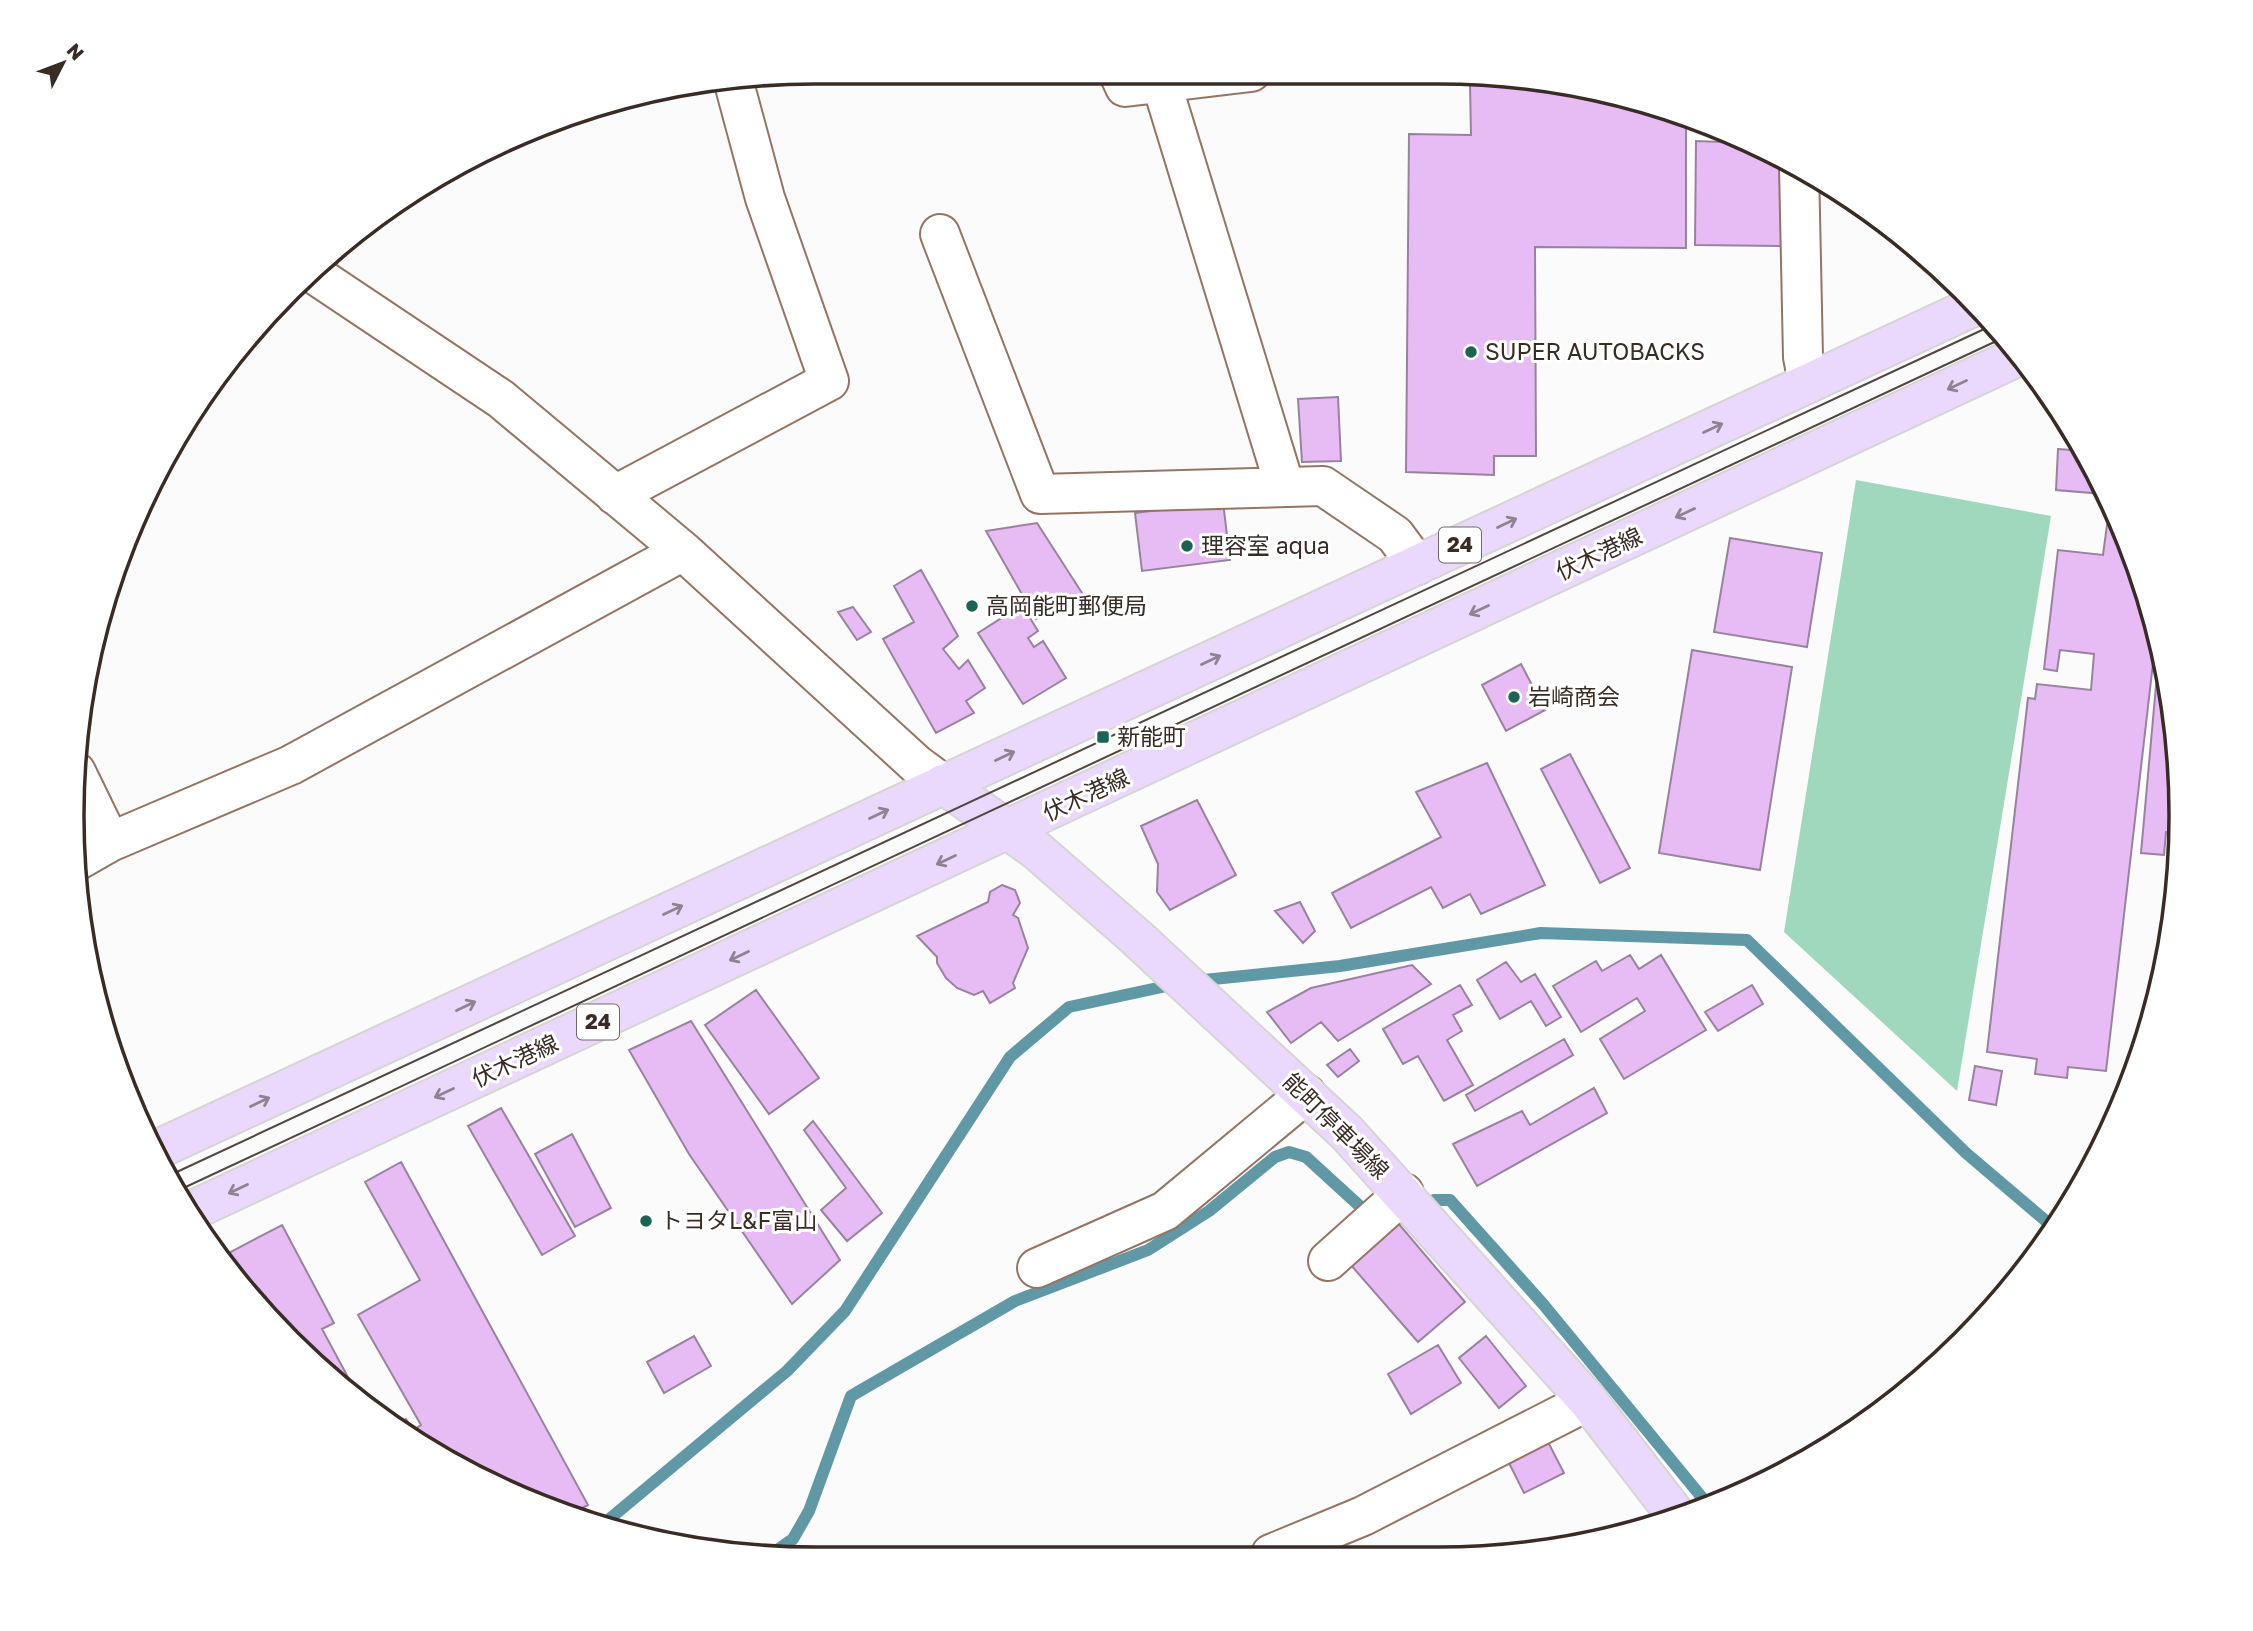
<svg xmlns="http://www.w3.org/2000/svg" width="2253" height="1631" viewBox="0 0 2253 1631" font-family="'Golos Text','Noto Sans JP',sans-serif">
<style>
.green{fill:#9fd8bc}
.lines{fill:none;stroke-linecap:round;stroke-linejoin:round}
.stream{stroke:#6098a5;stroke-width:12}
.building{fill:#e7bcf4;stroke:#98839e;stroke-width:2}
.minor-casing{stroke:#947565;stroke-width:42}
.major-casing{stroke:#d7d5d3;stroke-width:42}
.minor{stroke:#fff;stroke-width:38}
.major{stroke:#ead9fd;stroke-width:38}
.tram{stroke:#514640;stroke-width:2}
.oneway{stroke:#928291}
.poi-dot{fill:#1c6356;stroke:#fff;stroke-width:2.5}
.labels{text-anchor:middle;stroke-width:6;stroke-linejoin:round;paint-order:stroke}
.shield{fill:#fff;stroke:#746b66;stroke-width:2}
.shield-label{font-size:21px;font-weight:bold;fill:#392c25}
.poi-label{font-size:23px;fill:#392c25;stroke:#fff;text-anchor:start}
.street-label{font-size:23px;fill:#392c25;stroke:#fff}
.rim{fill:none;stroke:#392c25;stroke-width:3.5}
</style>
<rect width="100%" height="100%" fill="#fbfbfb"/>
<path class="green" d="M1856,480L2051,516L1957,1091L1784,932Z"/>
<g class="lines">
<path class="stream" d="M1194,981L1340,966L1541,933L1747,940L1966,1153L2053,1227
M1420,1206L1434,1200H1450L1543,1304L1709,1506
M601,1526L787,1371L845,1311L1010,1057L1069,1007L1176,984
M766,1558L793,1539L809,1511L851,1396L1015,1301L1148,1250L1209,1211L1275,1157L1289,1152L1306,1157L1364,1210L1373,1212"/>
</g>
<path class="building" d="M1470,84L1583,86L1686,117V248L1535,247L1536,456H1494V475L1406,472L1409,134L1471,135Z
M1721,128L1777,155V166H1782L1781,246L1695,245L1696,141L1721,142Z
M1916,248L1928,256L1931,259L1916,260Z
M1338,397L1341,461L1302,462L1298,399Z
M2058,449L2085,451L2104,494L2056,490Z
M1223,502L1230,560L1142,571L1135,513Z
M1037,523L1084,596L1036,619L986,531Z
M2107,525L2119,527L2142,577L2156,637L2106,1071L2068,1067L2067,1078L2035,1074L2037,1059L1987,1052L2028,698L2035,699L2037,684L2091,690L2094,654L2060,650L2057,671L2044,669L2058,550L2103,555Z
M1730,538L1822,553L1807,647L1714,632Z
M921,570L958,636L943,649L959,669L968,660L985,688L966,701L974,713L936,733L883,639L914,622L894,586Z
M1022,605L1038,631L1028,638L1034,647L1043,641L1066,678L1023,704L978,633Z
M853,607L871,632L857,640L838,612Z
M1692,650L1792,667L1760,870L1659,853Z
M2159,652L2175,719L2179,833L2166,832L2164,855L2141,853Z
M1521,664L1545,710L1506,731L1482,685Z
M1570,754L1630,868L1600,883L1541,769Z
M1487,763L1545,885L1481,914L1470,894L1443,908L1431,887L1351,928L1332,893L1441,837L1416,792Z
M1197,800L1236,875L1170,910L1157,892L1158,864L1141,826Z
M1002,885L1015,890L1020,903L1013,915L1018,918L1028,948L1013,983L1015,988L990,1003L983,991L974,995L957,988L946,978L937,963V957L917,936L988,902L990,892Z
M1300,902L1315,931L1303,943L1275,911Z
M1630,955L1639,969L1661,955L1706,1030L1624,1079L1600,1039L1645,1011L1637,998L1581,1032L1553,986L1596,961L1602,971Z
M1506,962L1521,982L1535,974L1561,1017L1546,1026L1531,1001L1500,1019L1477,980Z
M1412,965L1431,984L1338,1041L1321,1022L1291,1043L1267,1012L1311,988Z
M1460,985L1472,1005L1453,1015L1462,1031L1447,1040L1473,1085L1444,1101L1418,1056L1403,1064L1383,1029Z
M1752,985L1763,1004L1718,1031L1705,1012Z
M756,990L819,1078L769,1114L705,1025Z
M691,1021L840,1260L792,1304L689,1154L629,1050Z
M1564,1039L1573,1055L1475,1111L1466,1095Z
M1350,1049L1359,1061L1338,1077L1327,1065Z
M1975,1066L2002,1071L1996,1105L1969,1100Z
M1594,1088L1607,1113L1477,1186L1453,1144L1522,1111L1530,1125Z
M501,1108L575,1236L542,1255L468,1126Z
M813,1121L882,1213L847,1241L821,1210L846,1188L804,1130Z
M572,1134L611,1208L575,1227L535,1154Z
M401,1162L588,1505L571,1514L486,1482L395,1425L406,1419L413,1430L421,1425L358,1315L420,1280L365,1182Z
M1398,1223L1465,1302L1418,1342L1350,1264Z
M282,1225L334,1323L322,1329L363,1405L256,1306L221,1257Z
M694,1336L711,1366L664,1393L647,1362Z
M1486,1336L1526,1386L1499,1408L1459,1358Z
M1438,1345L1461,1383L1411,1414L1388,1374Z
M1547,1440L1564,1473L1524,1493L1507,1459Z"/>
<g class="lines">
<g class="minor-casing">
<path id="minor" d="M1118,72L1125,87L1251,72
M1162,85L1285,487
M1799,166L1803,357L1808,383
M940,234L1040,494L1323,486L1395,535L1417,565
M314,274L501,399L683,551L916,764L943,784
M615,495L829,381L765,198L734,83
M76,772L110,842
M75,862L110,842L291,765L683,551
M1328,1261L1404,1193
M1037,1268L1165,1211L1306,1094
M1271,1554L1363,1516L1588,1401"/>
</g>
<g class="major-casing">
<path id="major" d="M943,784L1035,849L1137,938L1347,1133L1588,1401L1679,1519
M154,1151L1977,305
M189,1212L2019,356"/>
</g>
<use href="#minor" class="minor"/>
<use href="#major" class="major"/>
<path class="tram" d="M166,1177L1995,324
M175,1192L2005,337"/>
</g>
<defs><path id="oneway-shaft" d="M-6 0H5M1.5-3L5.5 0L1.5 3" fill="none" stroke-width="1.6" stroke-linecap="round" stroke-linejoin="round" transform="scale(1.75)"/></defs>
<g class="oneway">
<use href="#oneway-shaft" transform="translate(1957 385) rotate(155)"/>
<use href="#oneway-shaft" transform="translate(1713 428) rotate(-25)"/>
<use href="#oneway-shaft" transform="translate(1685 513) rotate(155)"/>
<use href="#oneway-shaft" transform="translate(1507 523) rotate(-25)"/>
<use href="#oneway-shaft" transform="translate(1479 610) rotate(155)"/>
<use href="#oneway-shaft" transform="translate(1211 660) rotate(-25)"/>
<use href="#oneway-shaft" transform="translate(1005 756) rotate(-25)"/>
<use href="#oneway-shaft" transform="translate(879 814) rotate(-25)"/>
<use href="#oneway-shaft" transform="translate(946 860) rotate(155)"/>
<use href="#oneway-shaft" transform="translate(673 910) rotate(-25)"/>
<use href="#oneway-shaft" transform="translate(739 956) rotate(155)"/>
<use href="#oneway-shaft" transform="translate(466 1006) rotate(-25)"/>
<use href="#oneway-shaft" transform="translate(444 1093) rotate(155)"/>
<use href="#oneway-shaft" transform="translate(260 1102) rotate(-25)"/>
<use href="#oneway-shaft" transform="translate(238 1189) rotate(155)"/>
</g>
<g class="poi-dot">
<circle cx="1471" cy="352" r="7"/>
<circle cx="1187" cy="546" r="7"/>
<circle cx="972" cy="606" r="7"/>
<circle cx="1514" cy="697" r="7"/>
<rect x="1096" y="730" width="14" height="14" rx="3.5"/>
<circle cx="646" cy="1221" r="7"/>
</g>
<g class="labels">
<g class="shield">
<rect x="1439" y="527.5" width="42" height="35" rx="5"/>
<rect x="577" y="1004.5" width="42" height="35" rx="5"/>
</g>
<g class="shield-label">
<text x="1460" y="552">24</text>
<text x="598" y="1029">24</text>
</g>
<g class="poi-label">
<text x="1485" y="360">SUPER AUTOBACKS</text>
<text x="1201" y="554">理容室 aqua</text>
<text x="986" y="614">高岡能町郵便局</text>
<text x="1528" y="705">岩崎商会</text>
<text x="1117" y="745">新能町</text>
<text x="660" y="1229">トヨタL&amp;F富山</text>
</g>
<g class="street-label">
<text transform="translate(1599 554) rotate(-25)" y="8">伏木港線</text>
<text transform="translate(1086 795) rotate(-25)" y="8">伏木港線</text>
<text transform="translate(515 1061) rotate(-25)" y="8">伏木港線</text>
<text transform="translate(1336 1126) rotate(45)" y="8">能町停車場線</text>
</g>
</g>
<path d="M0 0H2253V1631H0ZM815 84H1438A731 731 0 0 1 2169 815V816A731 731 0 0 1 1438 1547H815A731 731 0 0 1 84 816V815A731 731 0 0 1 815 84Z" fill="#fff" fill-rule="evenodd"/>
<path class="rim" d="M815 84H1438A731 731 0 0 1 2169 815V816A731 731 0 0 1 1438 1547H815A731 731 0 0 1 84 816V815A731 731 0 0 1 815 84Z"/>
<g transform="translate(63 63) rotate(48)" stroke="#ffffff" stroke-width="5" paint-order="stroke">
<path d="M0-5L12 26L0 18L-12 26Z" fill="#392c25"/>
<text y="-10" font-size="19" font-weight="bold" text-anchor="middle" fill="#392c25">N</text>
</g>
</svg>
